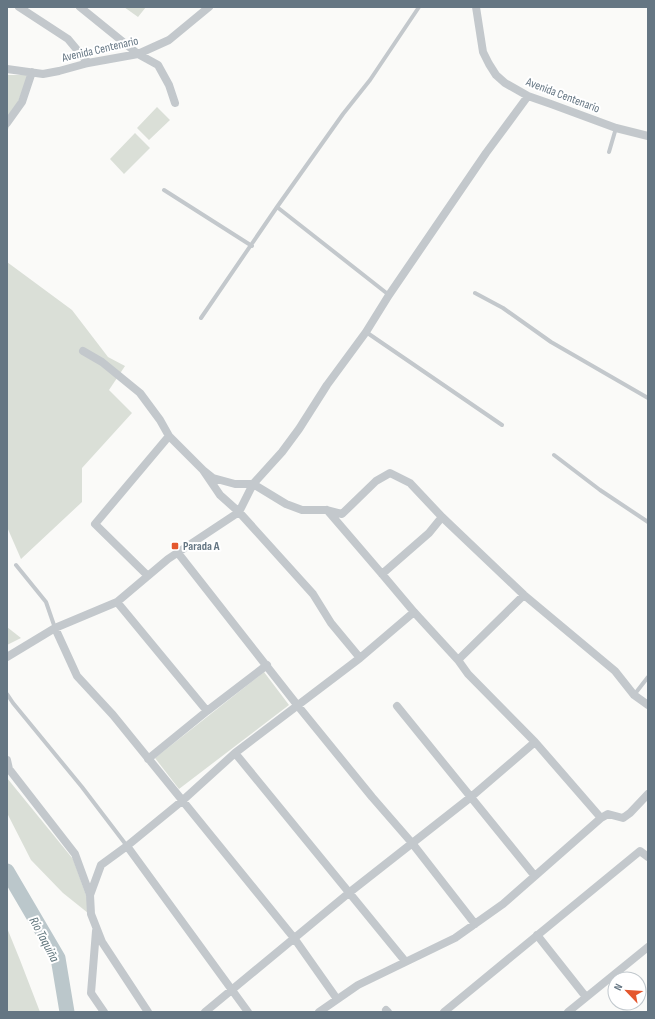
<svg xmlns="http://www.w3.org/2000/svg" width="655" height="1019" viewBox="0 0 655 1019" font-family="'Sofia Sans Condensed',sans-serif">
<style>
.green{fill:#dadfd7}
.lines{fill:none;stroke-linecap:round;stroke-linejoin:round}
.river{stroke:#bbc7cb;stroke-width:15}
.lane{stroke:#c3c8cc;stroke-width:4}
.street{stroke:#c3c8cc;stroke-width:8}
.poi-dot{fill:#e4572e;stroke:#fff;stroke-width:1.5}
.labels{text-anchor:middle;stroke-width:4;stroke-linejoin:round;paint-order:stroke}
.street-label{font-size:12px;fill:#657683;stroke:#fff}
.poi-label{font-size:12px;font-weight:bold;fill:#657683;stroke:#fff;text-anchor:start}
.water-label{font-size:13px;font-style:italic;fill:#60757c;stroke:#fff}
</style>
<rect width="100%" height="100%" fill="#fafaf8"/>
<path class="green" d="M124,7H146L138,17Z
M7,75H28L7,132Z
M157,107L170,120L149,140L137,128Z
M135,133L150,148L124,174L110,159Z
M7,262L72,310L108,357L125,366L109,390L132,413L82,468V502L21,559L7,527Z
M7,627L21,638L7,645Z
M264,672L289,705L179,789L155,758Z
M7,778L73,859L87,898L88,913L63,893L31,860L7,813Z
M7,928L20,960L40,1012H7Z"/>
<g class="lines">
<path class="river" d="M7,871L58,958L67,1012"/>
<path class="lane" d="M609,152L616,128
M164,190L252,246
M277,207L389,295
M475,293L503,308L551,342L648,398
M201,318L277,207L343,114L370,80L419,7
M366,332L502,425
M554,455L600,490L648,522
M16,565L46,602L55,628
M7,694L13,703L82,787L127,846
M634,695L648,677"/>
<path class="street" d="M19,7L68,39L88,63
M80,7L138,54L158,65L169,85L175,103
M476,7L483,52L489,64L496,75L505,83L528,96L551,104L616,128L648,136
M7,69L43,74L59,71L88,63L138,54L169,40L209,7
M7,123L22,102L32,72
M83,351L102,362L140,393L160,420L169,436L203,470L220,495L239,512L313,594L331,623L360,658
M203,470L213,478L235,484H253L286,504L302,510H326L342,514L376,481L390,473L410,483L442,517L524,595L615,671L634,695L648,705
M327,510L382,574L414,612L458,660L468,674L535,742L601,818
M178,553L298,706L372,797L412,843L475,924
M382,574L429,533L442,517
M148,576L95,524L169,436
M117,602L207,711
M55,628L77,676L113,715L294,938L337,999
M7,657L55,628L117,602L168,559L239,512L253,484L282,452L299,429L327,385L366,332L389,295L486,153L528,96
M458,660L524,595
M397,706L534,875
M235,753L405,961
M148,759L207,711L267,665
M7,760L9,769L75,854L90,895L91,914L102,942L148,1012
M127,846L248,1012
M90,895L101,865L127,846L182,801L235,753L360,658L414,612
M96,931L91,993L104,1012
M537,935L586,997
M386,1010L388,1012
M205,1012L350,892L471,797L535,742
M319,1012L358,985L455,938L503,904L601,818L608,814L623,818L630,813L648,794
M444,1012L640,851L648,857
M568,1012L648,947"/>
</g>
<rect class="poi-dot" x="171" y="542" width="8" height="8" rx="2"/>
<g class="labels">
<g class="street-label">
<text transform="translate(100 49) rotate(-13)" y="4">Avenida Centenario</text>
<text transform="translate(563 95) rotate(21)" y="4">Avenida Centenario</text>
</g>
<g class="poi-label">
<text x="183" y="550">Parada A</text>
</g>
<g class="water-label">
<text transform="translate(45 939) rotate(62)" y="5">Río Taquiña</text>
</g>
</g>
<rect width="655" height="1019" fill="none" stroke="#657683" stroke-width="16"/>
<g transform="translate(627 991) rotate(295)"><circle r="19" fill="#ffffff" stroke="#c1c8cd"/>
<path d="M0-3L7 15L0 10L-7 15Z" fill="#e4572e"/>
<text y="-6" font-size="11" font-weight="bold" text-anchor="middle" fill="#657683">N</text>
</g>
</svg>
